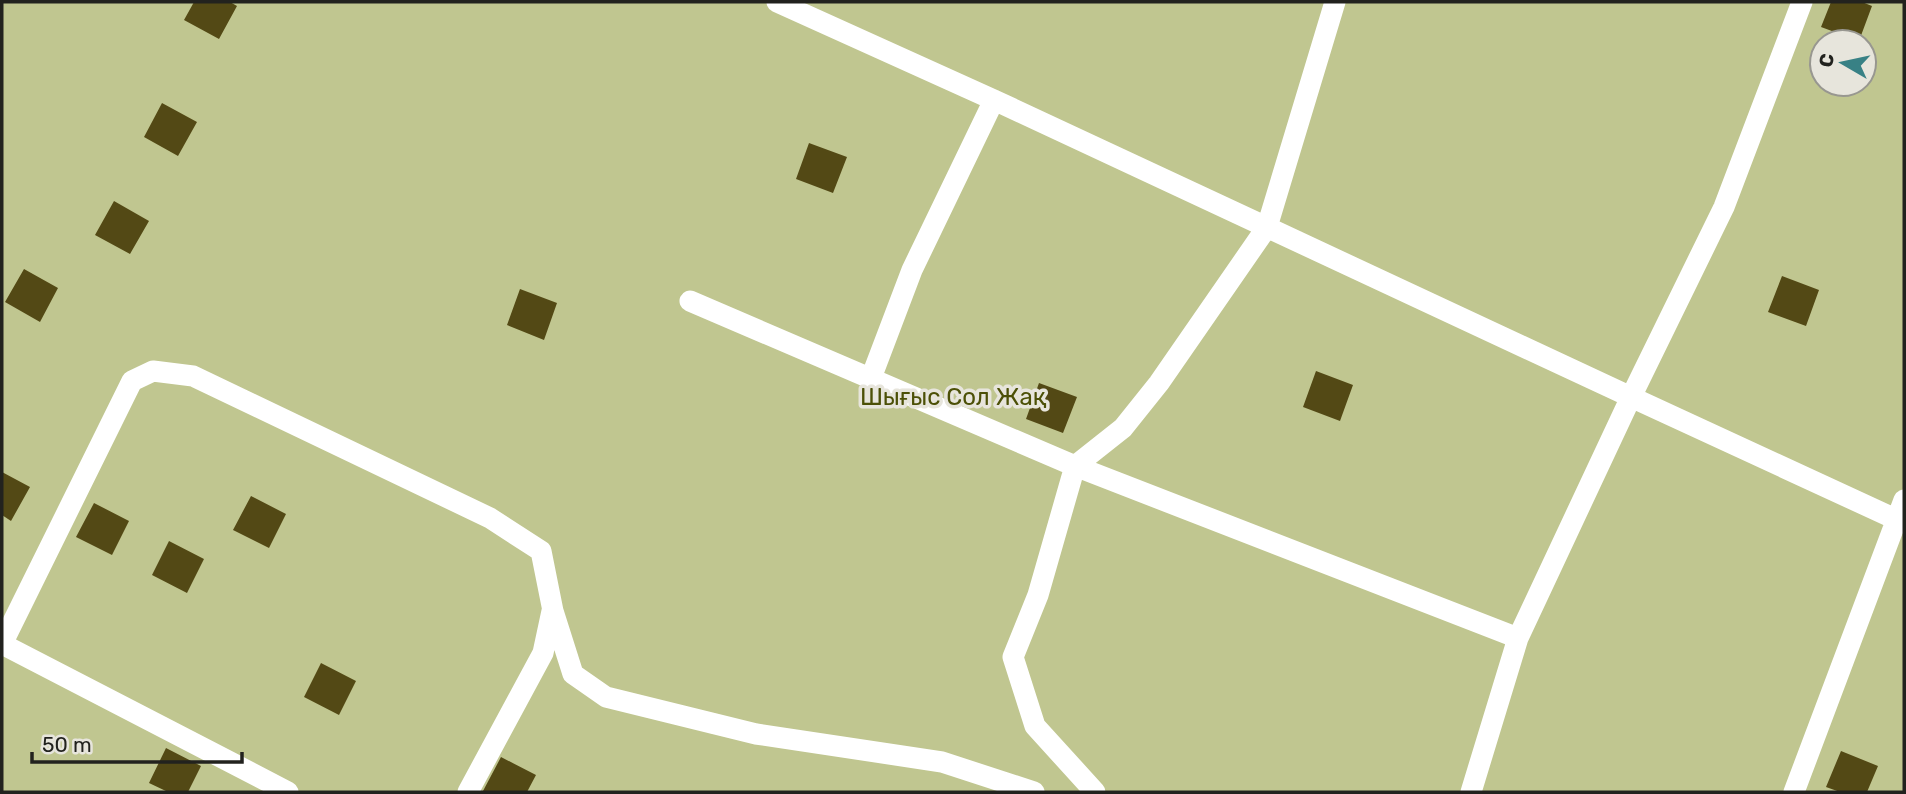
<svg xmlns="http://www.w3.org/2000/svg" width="1906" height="794" viewBox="0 0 1906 794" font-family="Rubik,sans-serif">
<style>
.garden{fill:#c0c690;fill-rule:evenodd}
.building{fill:#534915}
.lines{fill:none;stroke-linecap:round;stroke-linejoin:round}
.minor{stroke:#fff;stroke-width:21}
.labels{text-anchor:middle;stroke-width:7;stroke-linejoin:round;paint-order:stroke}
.park-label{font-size:24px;fill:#4c5007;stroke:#e7e5dc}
</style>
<rect width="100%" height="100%" fill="#e7e5dc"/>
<path class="garden" d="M2,2H1904V792H2ZM1822,42H1864V84H1822Z"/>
<path class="building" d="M194,2H230L237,6L219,39L184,20Z
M1831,2H1862L1872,6L1859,41L1821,27Z
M162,103L197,122L178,156L144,137Z
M809,143L847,157L833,193L796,179Z
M114,201L149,221L130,254L95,235Z
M24,269L58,288L40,322L5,302Z
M1782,276L1819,290L1806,326L1768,312Z
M520,289L557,303L544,340L507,325Z
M1316,371L1353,385L1340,421L1303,407Z
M1039,383L1077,397L1063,433L1026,419Z
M2,472L30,487L11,521L2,515Z
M251,496L286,514L269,548L233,530Z
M94,503L129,521L112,555L76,537Z
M169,541L204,559L187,593L152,575Z
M321,663L356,681L339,715L304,697Z
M166,748L201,766L188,792H168L149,783Z
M1841,751L1878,766L1867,792H1840L1826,787Z
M501,757L536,775L527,792H486L483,791Z"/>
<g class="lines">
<path class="minor" d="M777,2L994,100L1631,397L1904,523
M690,301L1075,466L1518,638
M871,378L912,270L994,100
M2,644L132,381L153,371L193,376L490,518L541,551L553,611L573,674L606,697L756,734L942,762L1034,792
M2,644L288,792
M468,792L543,653L552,611
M1095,792L1035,726L1013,657L1038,595L1075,466L1123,428L1159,383L1267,227L1335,2
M1471,792L1518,638L1631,397L1724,207L1802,2
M1794,792L1904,500"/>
</g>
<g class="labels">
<g class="park-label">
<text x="953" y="405">Шығыс Сол Жақ</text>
</g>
</g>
<rect width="1906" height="794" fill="none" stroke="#22221e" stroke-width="7"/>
<g transform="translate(1843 63) rotate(279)"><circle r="33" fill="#e7e5dc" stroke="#989790" stroke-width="2"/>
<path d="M0-5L12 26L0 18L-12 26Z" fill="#388185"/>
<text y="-10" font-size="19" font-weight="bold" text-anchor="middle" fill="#22221e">С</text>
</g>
<path d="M32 752v10h210v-10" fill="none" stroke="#22221e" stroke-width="3.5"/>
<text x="42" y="752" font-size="21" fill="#22221e" stroke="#e7e5dc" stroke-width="5" paint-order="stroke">50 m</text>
</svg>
